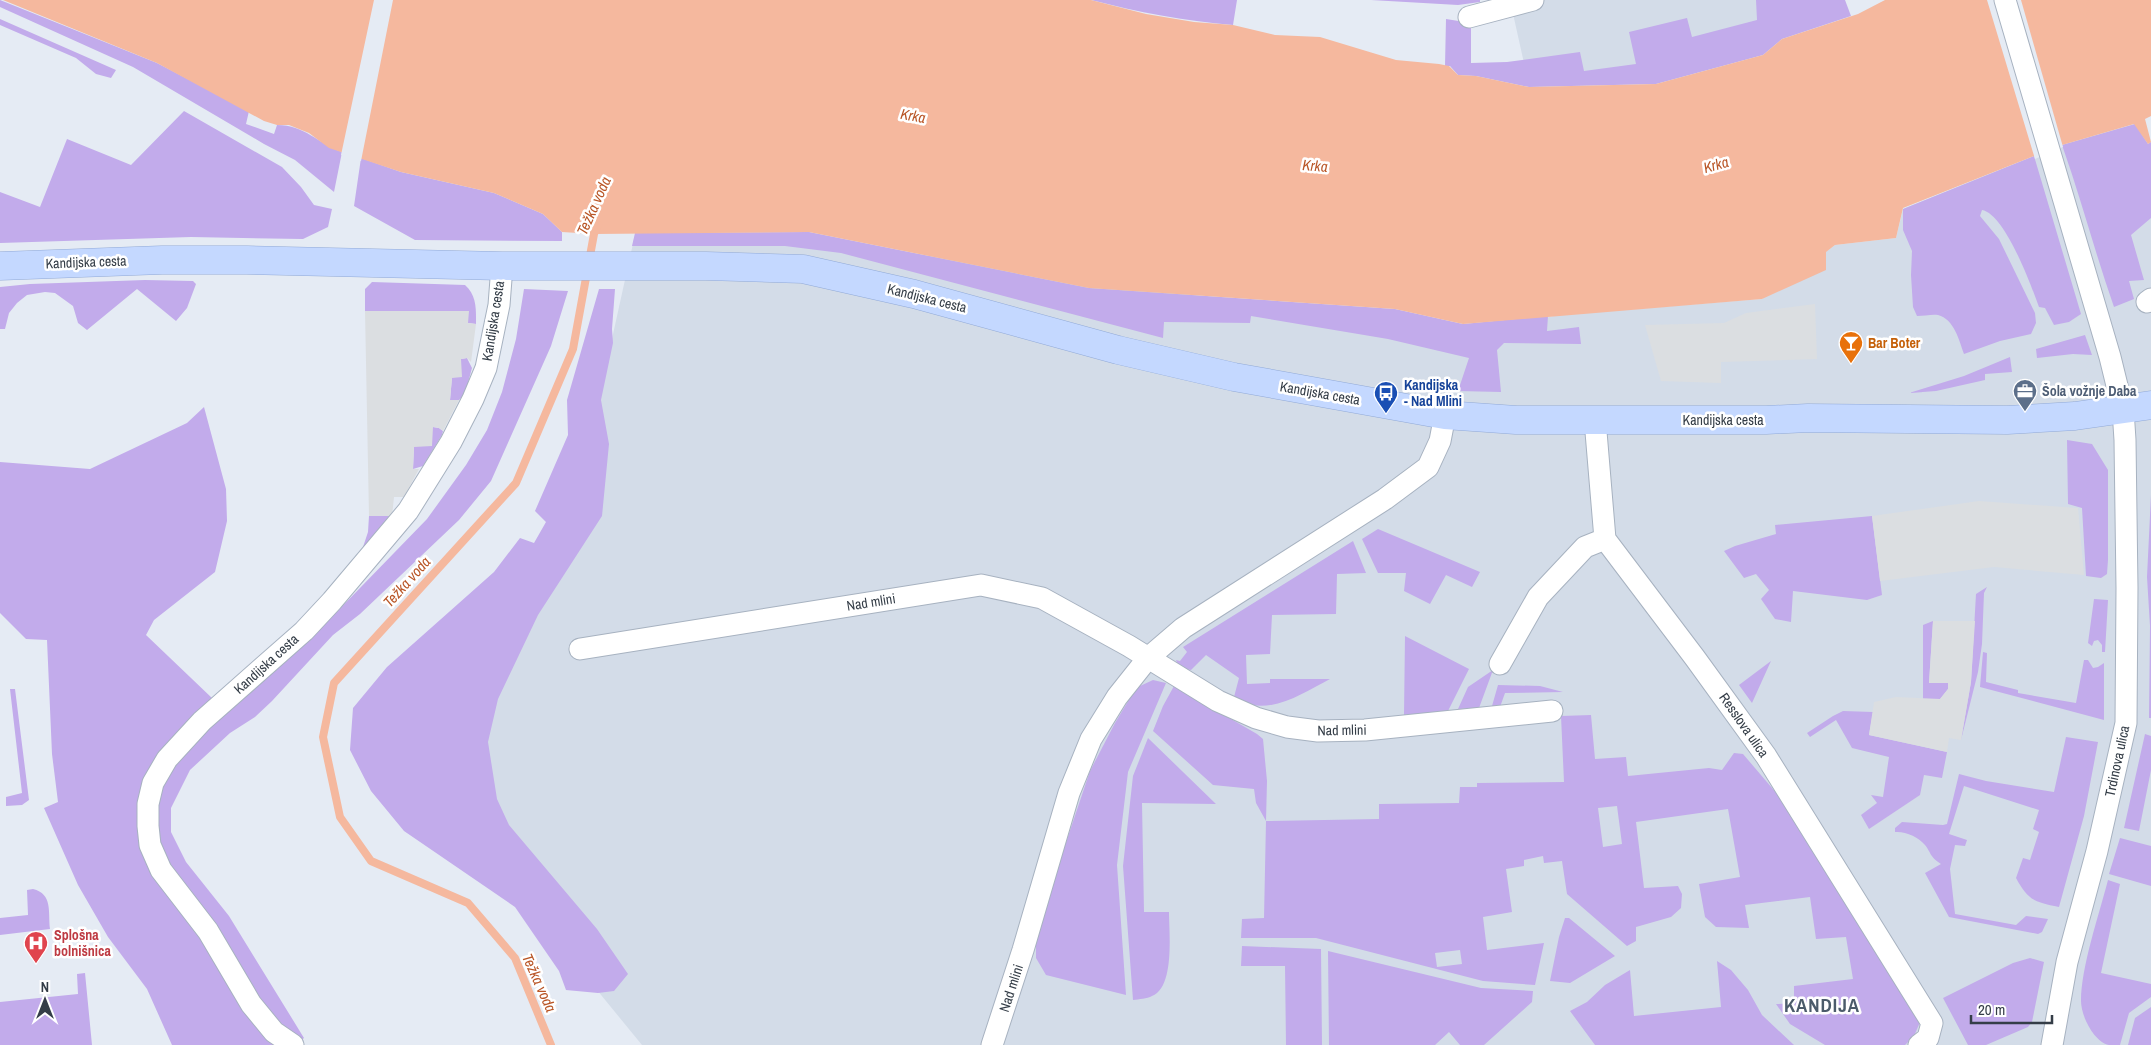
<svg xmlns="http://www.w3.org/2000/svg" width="2151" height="1045" viewBox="0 0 2151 1045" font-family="'Archivo Narrow',sans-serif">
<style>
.residential{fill:#d3dce8}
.green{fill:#c2abeb;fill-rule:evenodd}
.parking{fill:#dbdee1}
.water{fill:#f5b89e}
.pier{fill:#e5ebf4}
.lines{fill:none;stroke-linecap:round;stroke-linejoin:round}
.stream{stroke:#f5b89e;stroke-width:8}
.minor-casing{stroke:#a7b2c0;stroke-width:23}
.secondary-casing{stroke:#92aad7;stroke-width:29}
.minor{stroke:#fff;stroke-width:21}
.secondary{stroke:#c4d8ff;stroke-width:28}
.labels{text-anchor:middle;stroke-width:5;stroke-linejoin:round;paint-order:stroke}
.street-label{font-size:14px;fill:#343d47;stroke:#fff}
.food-label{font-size:14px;font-weight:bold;fill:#c56008;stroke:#fff;text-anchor:start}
.transit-label{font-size:14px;font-weight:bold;fill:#164399;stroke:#fff;text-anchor:start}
.service-label{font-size:14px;font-weight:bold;fill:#4e5e75;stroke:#fff;text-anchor:start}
.health-label{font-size:14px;font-weight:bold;fill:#be3a42;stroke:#fff;text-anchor:start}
.water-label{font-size:15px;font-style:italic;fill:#b95627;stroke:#fff}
.district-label{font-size:19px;font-weight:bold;letter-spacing:1px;fill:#4b5b6a;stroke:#fff}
</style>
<rect width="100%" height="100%" fill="#e5ebf4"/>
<path class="residential" d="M1510,0H1830L1650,65L1583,74L1524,63Z
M2135,124L2148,144L2151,142V1045H642L407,758L576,502L634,239L809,238L1463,335L1559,315L1762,299L1835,245L1896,238L1903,209L2062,145Z"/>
<path class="green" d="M0,0L157,63L249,111L246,124L274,134L277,125C305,125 317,143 342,152L334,192L295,160L264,144L133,67L0,7Z
M1091,0H1237L1233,25C1184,21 1138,12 1091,0Z
M1371,0H1480V2L1458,5Z
M1756,0H1845L1851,16L1782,39L1763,55L1656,84L1529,87L1476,76L1458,75L1450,66H1445L1446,19L1471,23V63L1507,62L1580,52L1584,71L1636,64L1629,32L1687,18L1692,37L1757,20Z
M0,19L116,70L111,78L96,74L76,58L0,25Z
M184,111L282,167L301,187L314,205L332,209L328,227L303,239L191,237L0,243V192L40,207L67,139L131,165Z
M2135,124L2148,144L2151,142V218L2131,235L2144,280L2129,281L2134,299L2114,307C2095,253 2081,198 2062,145Z
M2034,156L2081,314L2069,322L2054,325L2045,308L2039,307C2031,285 2005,214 1982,210L1980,216L1999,239L2035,313L2036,323L2031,334L2000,341L1964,354C1959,340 1954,319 1938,315C1932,314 1924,316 1917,316L1913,307L1911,275L1912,251L1903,230V209Z
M361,158L401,172L494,193L543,214L562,232V241L415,240L354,206Z
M809,232L1089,288L1395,309L1463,324L1548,316L1547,331L1579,327L1581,344L1504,343L1497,350L1501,392L1458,391L1469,358L1388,339L1251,316L1250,323L1164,322L1163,338L841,253L785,246H632L635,233Z
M145,280L193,281L196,284L187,308L176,321L137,289L87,330L78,323L73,306L55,293L45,292L27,295L17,303L9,313L5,329H0V287L30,284Z
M372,282L465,285C477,296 476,309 476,324L468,323V311H365V289Z
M524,289L568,291L551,346L491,481L459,520L360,614L333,635L272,701L255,717L230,733L190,770L171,808V832L186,862L229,916L304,1038L299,1042L266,1013L162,860L155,801L167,772L206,727L325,624L427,519L466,465L487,430L502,392L516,339Z
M599,289H615L612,329L613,343L601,400L609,444L602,516L538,615L498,699L488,742L497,799L509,825L597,929L628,974L614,991L598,993L566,990L559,971L515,907L404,831L371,791L350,750L353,708L387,667L494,572L520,538L534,543L546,522L535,511L568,435L567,400Z
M2085,335L2092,355L2073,354L2037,358L2036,349Z
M2010,357L2012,372L1985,374V380L1936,391L1909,393L1964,376Z
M467,358L472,368L465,394L459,400H450L452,377L461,359Z
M204,407L226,489L227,521L215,572L154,620L146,635L213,699L186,727L142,836L282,1045H172L147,989L108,937L78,885L44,808L58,802L52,754L47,640L26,639L0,613V462L90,469L187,423Z
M433,427L439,428L443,431L442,435L423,466L413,469L414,446Z
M2067,440L2092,444L2108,470V560L2107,574L2101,578L2086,576L2082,508L2068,504Z
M2151,495V718H2149L2150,626L2147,577Z
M369,516H392L360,556L368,532Z
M1872,516L1882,595L1867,600L1793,591L1791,622L1775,619L1761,599L1769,590L1756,574L1744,578L1724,551L1735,546L1776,534L1775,525Z
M1378,529L1480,572L1472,587L1446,575L1430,604L1404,591L1406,573H1378L1362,539Z
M1353,541L1366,573L1337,574L1336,614L1272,615L1270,654L1246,655L1247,684L1270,683V679H1330C1307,691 1279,710 1252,705C1246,704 1239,699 1234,697L1239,678L1206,655L1191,670C1184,669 1178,668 1176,660L1180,661L1187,652L1183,647Z
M1987,587L1984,593L1982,644L1978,672L1961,740L1971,682L1976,594Z
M2094,599L2108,600L2105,652H2102V645L2098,640L2094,641L2092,646L2088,643Z
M1933,621L1929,683H1948V689L1940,699H1923V625Z
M1405,636L1469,669L1448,711L1404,715Z
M1983,652L1987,653L1986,682L2018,690V693L2076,703L2084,660H2088L2093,668L2098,667L2104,663V720L1980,687Z
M1771,661L1752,703L1739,685Z
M1493,670L1479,708L1458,709L1468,687Z
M1153,680L1166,683L1128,772L1117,865L1126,995L1046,975L1036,958V944L1045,905L1090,771L1115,723L1133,693L1140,686Z
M1498,685L1540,686L1563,692L1505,693L1500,707L1492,706Z
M1174,686L1257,734L1263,739L1267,781L1266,821L1379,819V804L1459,803L1460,787H1477V783L1564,782L1561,716L1591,715L1595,759L1626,757L1628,776L1709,768L1722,770L1734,753L1743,754L1778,795L1921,1020L1914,1036L1905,1045H1825L1790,1024L1776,1004L1794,1003V986L1853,979L1846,937L1816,939L1810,897L1745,905L1749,928L1716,927L1705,917L1699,884L1740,877L1728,809L1636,822L1644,888L1678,886L1682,894L1681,908L1671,917L1636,927V941L1627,946L1567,894L1562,861L1544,863L1543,856L1524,860V866L1506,869L1512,912L1483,917L1487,950L1544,943L1535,985L1483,981L1316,938H1241L1242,919L1264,918L1266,821L1256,803L1254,789L1213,785L1153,731L1163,706ZM1617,806L1622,844L1603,847L1598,808ZM1460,950L1462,964L1437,967L1435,953Z
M10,689H15L29,800L22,805L6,806V797L22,793Z
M1843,711L1873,712L1869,735L1947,752L1942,778L1924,775L1920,795L1869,829L1861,815L1877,803L1871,795L1883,797L1889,757L1852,748L1836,720L1810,737L1807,733L1833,716Z
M2145,734L2151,736V770L2139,831L2124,828Z
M2066,737L2098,742L2084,816L2059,907C2034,902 2028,900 2016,878L2023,858L2030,860L2039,832L2033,829L2039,810L1964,786L1949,834L1967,840L1965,846L1955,845L1950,869L1955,914L2016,925L2026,916L2048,919L2042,932L2038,934L1949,917L1925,873L1941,864C1929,856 1932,854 1925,845C1919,837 1905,831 1895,832V828L1902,822L1943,825L1947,824L1959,774L1986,781L2054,792Z
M1148,738L1216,804L1142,803L1144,912H1169C1169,932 1175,987 1152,996C1147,999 1139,999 1133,1000L1123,866L1133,776Z
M2120,838L2151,846V886L2109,874Z
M2108,880L2120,884L2101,973L2151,984V997L2129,1013L2120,1045C2117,1045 2112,1045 2109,1045C2094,1042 2081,1016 2081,1001C2081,967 2099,915 2108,880Z
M33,889C53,894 48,912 50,929L0,935V918L28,915L27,890Z
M1565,918H1569L1615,956L1570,983L1550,981L1559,937Z
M1242,946L1321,949L1322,1045H1286L1285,966H1241Z
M1328,951L1481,988L1533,991L1532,1002L1484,1045H1460L1449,1032L1435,1045H1329Z
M2030,958L2044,962L2032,1022L2028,1027L1986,1045H1968L1943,998L2013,963Z
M1717,961L1731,970L1748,990L1762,1015L1794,1045H1595L1570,1011L1587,1002L1605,985L1630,970L1634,1016L1721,1007Z
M85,973L92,1045H0V1002L78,994L77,974Z
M2151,1007V1045H2128L2135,1018Z"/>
<path class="parking" d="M1815,304L1817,359L1721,362V383L1661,381L1645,325L1724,323L1746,313Z
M365,311H469L468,323L476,324L471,362L467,358L461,359L462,377L452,378L450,400H459L443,431L439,428L433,427L432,446L414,447L413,469H419L404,497H394L392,516H369Z
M1979,501L2078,508L2084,575L1994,567L1880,581L1872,516Z
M1933,621H1975L1971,682L1961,740L1949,738L1947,752L1869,735L1874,702L1896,697L1940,699L1948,689V683H1929Z"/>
<path class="water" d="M3,0H1091L1146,14L1194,22L1233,25L1275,35L1320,37L1396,60L1439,64L1449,66L1458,75L1476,76L1529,87L1656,84L1763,55L1782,39L1858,14L1885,0H2151V116L2145,119L2151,142L2148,144L2134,124L2062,145L1903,208L1896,238L1835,245L1826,252V270L1762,299L1463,324L1395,309L1089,288L809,232L594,234L562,232L543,214L494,193L401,172L329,148L309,133L289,125H277L264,121L157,63Z"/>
<path class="pier" d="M374,0H393L361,161L341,155Z
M1987,0H2021L2063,147L2035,159Z"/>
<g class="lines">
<path class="stream" d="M551,1045L515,958L468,903L371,861L340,817L323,737L334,683L516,483L573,349L594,234L598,225"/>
<g class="minor-casing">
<path id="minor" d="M2005,0L2110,357L2123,410L2125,440L2127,588L2126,723L2097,851L2067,962L2052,1045
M1469,17L1533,0
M2147,302L2151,299
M1595,420L1605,539L1695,658L1766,756L1932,1023L1928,1038L1919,1045
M580,649L981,585L1042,598L1129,646L1218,701L1256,718L1287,727L1318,731L1365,730L1552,711
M1500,664L1538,597L1585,547L1605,539
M293,1045L274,1032L251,1004L208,931L161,870L150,845L148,826V804L153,783L167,759L202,721L304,631L332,601L408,511L451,442L473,399L486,368L499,305L502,266
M992,1045L1023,950L1069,793L1091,739L1117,697L1148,658L1183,628L1385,499L1428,467L1440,441L1445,415"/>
</g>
<g class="secondary-casing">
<path id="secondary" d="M0,266L162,260H247L502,266H706L803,269L914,294L1118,350L1234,377L1445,415L1516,420H1766L1808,418L2007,420L2075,416L2151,405"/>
</g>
<use href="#minor" class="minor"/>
<use href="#secondary" class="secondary"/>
</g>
<defs>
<g id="bar-pin" transform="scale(1.25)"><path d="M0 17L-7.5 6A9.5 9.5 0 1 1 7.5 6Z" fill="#e8710a" stroke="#fff"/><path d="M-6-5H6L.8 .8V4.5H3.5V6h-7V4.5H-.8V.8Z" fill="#fff"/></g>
<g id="office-pin" transform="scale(1.25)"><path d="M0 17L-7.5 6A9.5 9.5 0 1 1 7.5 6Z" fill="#5c6f8a" stroke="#fff"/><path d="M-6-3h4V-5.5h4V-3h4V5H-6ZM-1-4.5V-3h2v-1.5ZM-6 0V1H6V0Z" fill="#fff"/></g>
<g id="bus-pin" transform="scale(1.25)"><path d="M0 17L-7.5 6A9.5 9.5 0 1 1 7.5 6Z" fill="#1a4fb4" stroke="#fff"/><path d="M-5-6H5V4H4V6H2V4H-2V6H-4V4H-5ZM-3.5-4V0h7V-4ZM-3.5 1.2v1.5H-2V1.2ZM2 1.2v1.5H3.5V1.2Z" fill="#fff"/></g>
<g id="hospital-pin" transform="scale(1.25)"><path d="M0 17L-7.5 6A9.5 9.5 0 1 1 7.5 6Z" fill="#e0444e" stroke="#fff"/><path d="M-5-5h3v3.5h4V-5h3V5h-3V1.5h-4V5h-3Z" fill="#fff"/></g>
</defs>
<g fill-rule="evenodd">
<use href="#bar-pin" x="1851" y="343"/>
<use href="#office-pin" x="2025" y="391"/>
<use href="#bus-pin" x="1386" y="393"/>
<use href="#hospital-pin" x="36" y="943"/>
</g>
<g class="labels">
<g class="street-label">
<text transform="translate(86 262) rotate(-2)" y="5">Kandijska cesta</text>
<text transform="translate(927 298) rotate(14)" y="5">Kandijska cesta</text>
<text transform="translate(493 321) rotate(-81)" y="5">Kandijska cesta</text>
<text transform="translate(1320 393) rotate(10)" y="5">Kandijska cesta</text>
<text x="1723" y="425">Kandijska cesta</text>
<text transform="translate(871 602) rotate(-9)" y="5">Nad mlini</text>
<text transform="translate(266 664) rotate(-42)" y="5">Kandijska cesta</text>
<text transform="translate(1744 725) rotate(55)" y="5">Resslova ulica</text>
<text transform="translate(1342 730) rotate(-1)" y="5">Nad mlini</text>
<text transform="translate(2117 761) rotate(-78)" y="5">Trdinova ulica</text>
<text transform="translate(1011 988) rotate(-72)" y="5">Nad mlini</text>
</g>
<g class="food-label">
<text x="1868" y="348">Bar Boter</text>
</g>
<g class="transit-label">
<text x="1404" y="390">Kandijska<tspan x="1404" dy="16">- Nad Mlini</tspan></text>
</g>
<g class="service-label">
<text x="2042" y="396">Šola vožnje Daba</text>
</g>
<g class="health-label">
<text x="54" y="940">Splošna<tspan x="54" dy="16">bolnišnica</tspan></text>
</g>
<g class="water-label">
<text transform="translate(913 116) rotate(10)" y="5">Krka</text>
<text transform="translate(1716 165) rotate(-16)" y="5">Krka</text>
<text transform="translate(1315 166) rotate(4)" y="5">Krka</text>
<text transform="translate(594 206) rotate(-66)" y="5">Težka voda</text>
<text transform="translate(407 582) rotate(-48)" y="5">Težka voda</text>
<text transform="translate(539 983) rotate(66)" y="5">Težka voda</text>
</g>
<g class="district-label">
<text x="1822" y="1012">KANDIJA</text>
</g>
</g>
<g transform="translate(45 1000)" stroke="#ffffff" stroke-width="4" paint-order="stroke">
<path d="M0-4L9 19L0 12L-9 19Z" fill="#343d47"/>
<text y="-8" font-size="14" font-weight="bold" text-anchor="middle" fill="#343d47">N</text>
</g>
<path d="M1971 1015v8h81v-8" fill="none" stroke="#343d47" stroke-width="2.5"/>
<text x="1978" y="1015" font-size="15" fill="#343d47" stroke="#ffffff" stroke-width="4" paint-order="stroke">20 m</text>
</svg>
